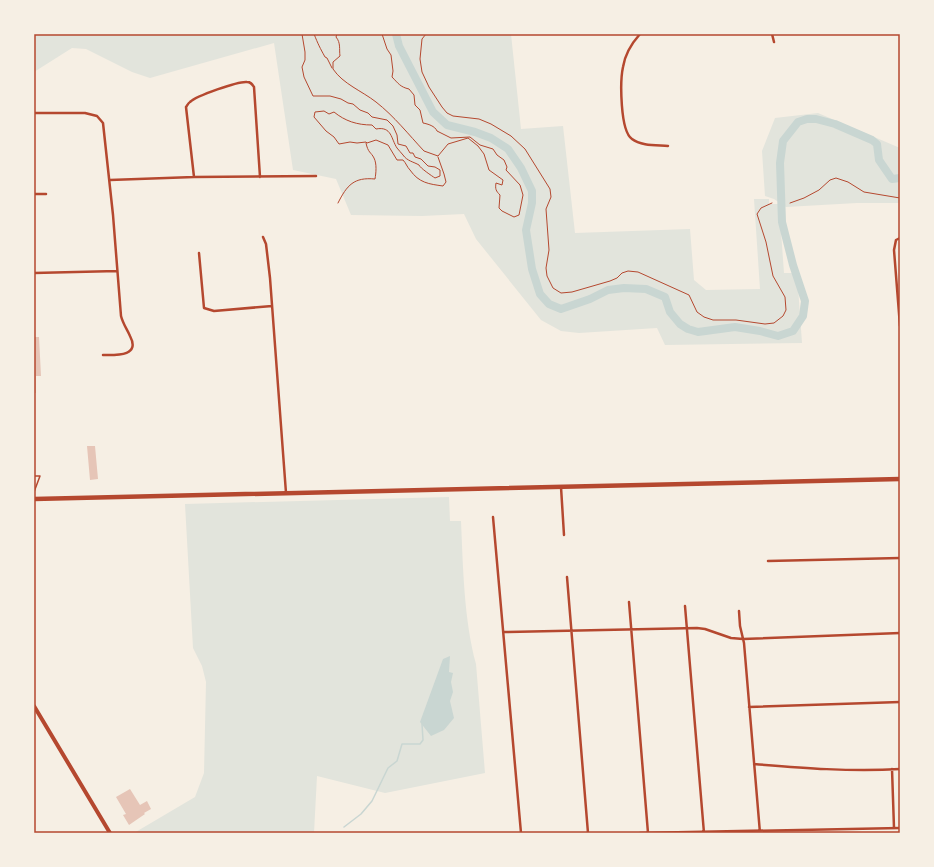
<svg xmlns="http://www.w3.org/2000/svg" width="934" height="867" viewBox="0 0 934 867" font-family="'Fira Sans',sans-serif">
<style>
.green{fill:#e2e4dc}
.water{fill:#c9d6d2}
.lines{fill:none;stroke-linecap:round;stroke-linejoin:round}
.stream{stroke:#c9d6d2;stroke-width:1.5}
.river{stroke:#c9d6d2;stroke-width:8}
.building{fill:#e6c5b7}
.path{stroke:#b5482f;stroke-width:1}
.service{stroke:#b5482f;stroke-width:1.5}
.minor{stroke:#b5482f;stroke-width:2.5}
.secondary{stroke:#b5482f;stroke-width:4}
.primary{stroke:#b5482f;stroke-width:4.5}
.neatline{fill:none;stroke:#b5482f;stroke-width:1.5}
</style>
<rect width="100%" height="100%" fill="#f6efe4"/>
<path class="green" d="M34,34H511L521,129L563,126L575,233L690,229L694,280L706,290L760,289L754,199H769V204H779L784,273H797L802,343L665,345L657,328L579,333L561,331L541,320L476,239L464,214L422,216L351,215L336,179L293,170L274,43L150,78L132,72L86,49L72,48L34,72Z
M818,113L900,148V203H857L786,207L774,199L765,196L762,151L775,118Z
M449,497L450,521H461C463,567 464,620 476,664L485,773L385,793L317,776L314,833H134L195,797L204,773L206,682L202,666L193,648L185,504Z"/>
<path class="water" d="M450,656L449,672L453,673L451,682L453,692L450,701L454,718L444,730L431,736L420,722L443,659Z"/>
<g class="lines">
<path class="stream" d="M344,827L361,814L372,801L388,768L397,761L402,744H420L423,740L422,724"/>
<path class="river" d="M396,34L399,46L433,112L447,125L475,132L491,138L508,149L521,168L532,191V203L526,230L532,269L540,294L549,304L561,309L590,299L608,290L624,288L646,289L665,297L670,312L680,324L688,329L698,332L735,327L760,331L778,336L793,331L803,316L805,301L793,265L782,222L780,163L783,141L798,122L807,119H816L835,124L872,140L877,144L879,160L892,179L900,178"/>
</g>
<path class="building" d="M34,337H39L41,376H36V393H34Z
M87,446H95L98,479L90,480Z
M130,789L140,805L147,801L151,809L144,813L145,814L129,825L123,815L126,814L116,797Z"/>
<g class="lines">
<path class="path" d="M302,34L305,52V60L302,67L304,77L313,96H330L341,99L348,103L353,104L360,110L368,113L372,117L387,120L393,126L397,135L398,144L406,146L410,153H413L415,157L421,159L428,166L435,167L440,170V176L435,178C432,176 420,168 419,165C414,162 407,161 403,155C401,153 399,150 397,148C391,139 392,126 376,129L372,125C357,125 345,121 334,112L329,114L324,111L315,112L314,117L326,131L334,137L339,144L350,142L357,143L366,142L367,143L376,140L388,145L397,160H403C406,163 407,167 410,170C419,183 429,184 443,186L446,182L444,174L438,157
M314,34C318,44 320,48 325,57L327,58L332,68
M337,34L336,37C341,43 339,49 340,56L333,62V69C343,84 362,91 376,102C394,116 409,135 424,151L438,156L448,144L468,138L478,146L484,154L489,170L503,180L502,185L496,183C495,189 496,191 500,195L499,208L502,211L514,217L519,215L523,195L520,185L506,170L507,167L504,160L497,155L493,149L480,145L470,137L451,138L437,131C435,126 428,124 423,123L420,110L415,105L414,95L409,89C400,87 398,83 392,77L393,71L391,55L387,49L382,34
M426,34L422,39L420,59L422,72L429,87L442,107L447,113L453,116L479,119L491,124L511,136L525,149L550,189L551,197L546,209L549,250L546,268L547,276L553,288L561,293L572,292L610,281L617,278L622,273L628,271L638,272L689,295L697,312L704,317L713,320H736L765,324L774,323L783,316L786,310L785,297L773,276L766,242L757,214L761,208L772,203
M338,203C347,185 354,177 375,179C376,173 377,164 374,158C371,152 368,153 366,143
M790,203L804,198L819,190L830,180L836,178L848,182L864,192L900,198"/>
<path class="service" d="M34,476H40L34,492"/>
<path class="minor" d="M640,34C632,43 625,54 623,67C620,81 620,131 632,139C641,146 657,145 668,146
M772,34L774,42
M34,113H85L97,116L103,123L113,215L121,316C123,324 127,329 130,336C141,357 115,355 103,355
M194,177L186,107C187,106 188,103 190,102C196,96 238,81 247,82C251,82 252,84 254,87L260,177
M110,180L194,177L316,176
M34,194H46
M263,237L266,244L270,278L286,493
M900,238L896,240L894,250L900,326
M199,253L204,308L214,311L272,306
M34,273L117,271
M561,487L564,535
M493,517L521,833
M768,561L900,558
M567,577L588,833
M629,602L648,833
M685,606L704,833
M739,611L740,626L744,643L760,833
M504,632L697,628L705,629L731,638L743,639L900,633
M749,707L900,702
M754,764C802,768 851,772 900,769
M892,769L894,828
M640,833L900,828"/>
<path class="secondary" d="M34,706L110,833"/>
<path class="primary" d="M34,499L900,479"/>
</g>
<rect width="934" height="867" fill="none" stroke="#f6efe4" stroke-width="70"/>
<rect x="35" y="35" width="864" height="797" class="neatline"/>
</svg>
